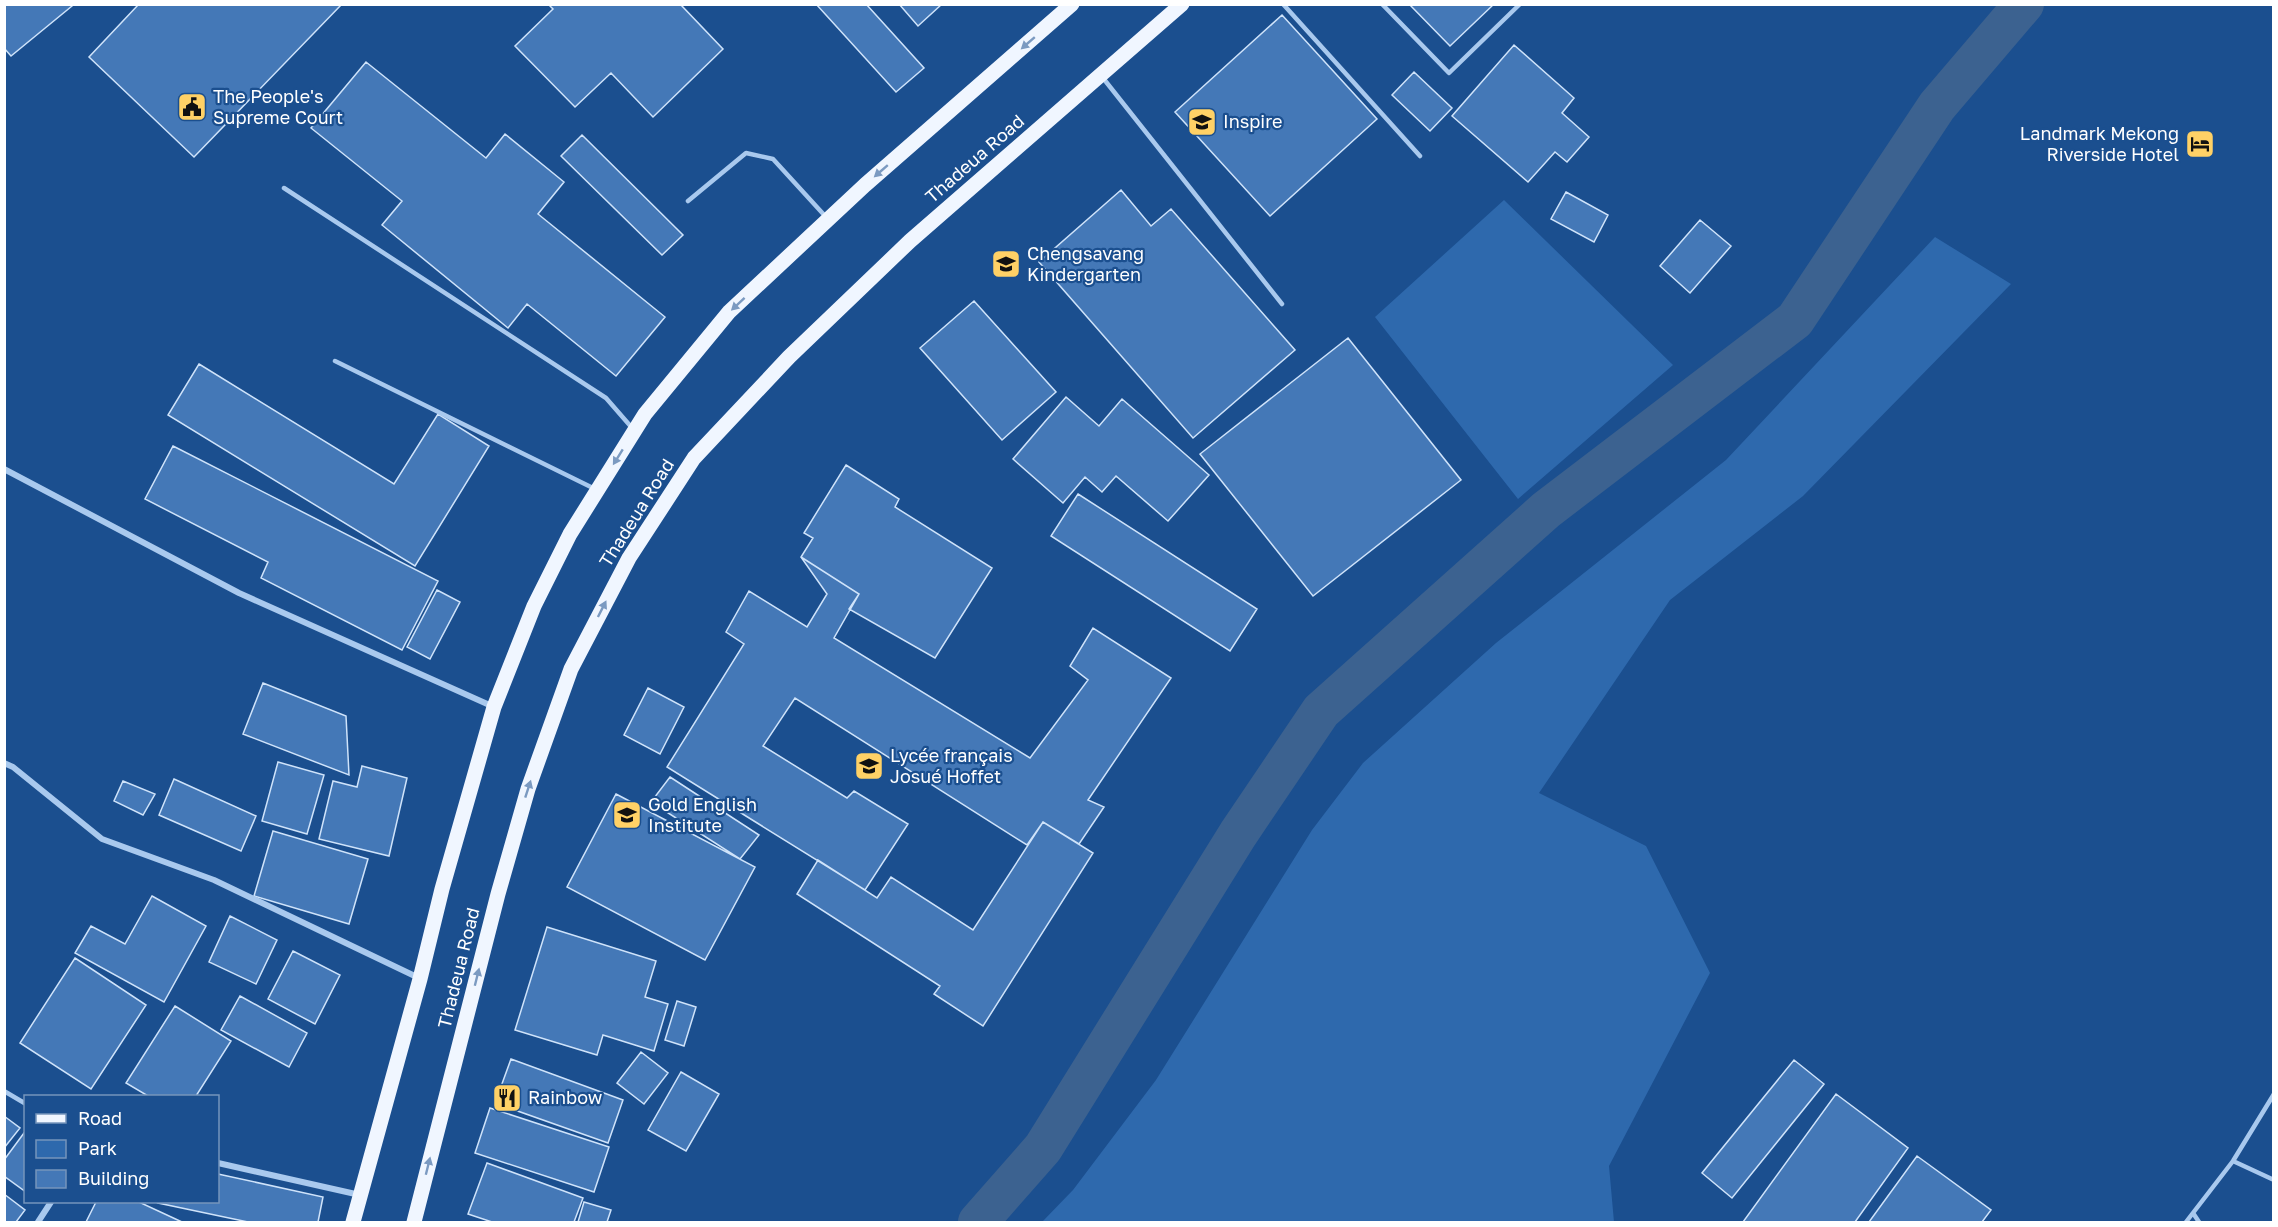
<svg xmlns="http://www.w3.org/2000/svg" width="2278" height="1227" viewBox="0 0 2278 1227" font-family="'Golos Text',sans-serif">
<style>
.green{fill:#2e69ad}
.lines{fill:none;stroke-linecap:round;stroke-linejoin:round}
.canal{stroke:#3c6290;stroke-width:40}
.building{fill:#4478b7;stroke:#cfe3fa;stroke-width:1.5}
.service{stroke:#a9c9ee;stroke-width:4.5}
.minor{stroke:#a9c9ee;stroke-width:6}
.primary{stroke:#f0f6ff;stroke-width:15}
.oneway{fill:#7b9ac1}
.labels{text-anchor:middle;stroke-width:4.5;stroke-linejoin:round;paint-order:stroke}
.poi-label{font-size:18px;fill:#fff;stroke:#1b4f8f;text-anchor:start}
.street-label{font-size:18px;fill:#fff;stroke:#1b4f8f}
</style>
<rect width="100%" height="100%" fill="#1b4f8f"/>
<path class="green" d="M1504,200L1673,365L1518,499L1375,317Z
M1935,237L2011,284L1803,496L1670,600L1539,793L1646,846L1710,973L1609,1166L1614,1222H1042L1073,1190L1156,1080L1312,830L1363,763L1496,643L1726,460Z"/>
<g class="lines">
<path class="canal" d="M978,1222L1043,1148L1238,834L1321,711L1546,510L1795,320L1937,106L2024,4"/>
</g>
<path class="building" d="M4,4H70L72,6L11,56L4,48Z
M139,4H342L194,157L89,57Z
M548,4H683L682,6L723,49L653,117L611,73L575,107L515,46L553,9Z
M816,4H866L924,68L896,92Z
M899,4H942L918,26Z
M1409,4H1493V5L1450,46Z
M1282,15L1377,119L1270,216L1175,112Z
M1514,45L1574,98L1562,113L1589,137L1567,162L1555,152L1528,182L1452,116Z
M366,62L486,158L505,134L564,182L538,214L665,317L616,376L527,304L508,328L382,225L402,201L311,128Z
M1414,72L1452,108L1430,131L1392,95Z
M582,135L683,235L662,255L561,156Z
M1121,190L1151,226L1171,209L1295,350L1193,438L1039,262Z
M1566,192L1608,215L1594,242L1551,219Z
M1700,220L1731,246L1690,293L1660,266Z
M974,301L1056,392L1002,440L920,348Z
M1348,338L1461,480L1313,596L1200,454Z
M199,364L394,484L438,414L489,446L415,566L168,415Z
M1066,397L1099,426L1122,399L1209,475L1168,521L1116,476L1102,492L1085,477L1063,503L1013,459Z
M173,446L438,581L402,650L261,578L268,562L145,499Z
M846,465L899,499L895,507L992,568L935,658L849,609L859,594L801,557L813,538L804,533Z
M1078,494L1257,609L1230,651L1051,536Z
M801,557L859,594L834,638L1030,758L1088,680L1070,666L1093,628L1171,678L1088,800L1104,807L1079,844L1043,822L1027,845L795,698L763,746L847,798L854,791L908,824L865,890L667,767L744,644L726,632L749,591L807,627L827,594Z
M437,590L460,602L430,659L407,647Z
M263,683L346,716L349,775L243,734Z
M648,688L684,707L660,754L624,735Z
M278,762L324,775L307,834L262,821Z
M362,766L407,778L389,856L319,839L333,781L357,787Z
M670,777L759,835L740,859L651,802Z
M174,779L256,816L241,851L159,815Z
M123,781L155,794L143,815L114,801Z
M616,794L755,867L705,960L567,887Z
M1043,822L1093,853L983,1026L934,994L940,986L797,894L818,860L877,898L891,877L973,930Z
M273,831L368,859L349,924L254,896Z
M152,896L206,926L164,1002L75,953L91,926L125,944Z
M230,916L277,940L256,984L209,962Z
M547,927L656,961L645,997L668,1004L654,1051L603,1035L597,1055L515,1030Z
M293,951L340,975L315,1024L268,999Z
M75,958L146,1005L91,1089L20,1043Z
M240,996L307,1033L289,1067L221,1030Z
M677,1001L696,1007L684,1046L665,1040Z
M175,1006L231,1041L196,1096H148L126,1083Z
M641,1052L668,1073L644,1104L617,1083Z
M511,1059L623,1100L608,1143L495,1103Z
M1794,1060L1824,1084L1732,1198L1702,1173Z
M681,1072L719,1094L686,1151L648,1130Z
M1836,1094L1908,1148L1855,1222H1743Z
M490,1108L609,1147L594,1192L475,1153Z
M4,1116L20,1128L4,1148Z
M24,1133L26,1134V1192L4,1176V1160Z
M1917,1156L1991,1210L1982,1222H1869Z
M487,1163L583,1198L574,1222H492L468,1214Z
M218,1174L323,1197L318,1222H248L158,1203L159,1202H218Z
M4,1194L25,1210L16,1222H4Z
M96,1202H139L182,1222H86Z
M584,1202L611,1210L607,1222H578Z"/>
<g class="lines">
<path class="service" d="M1283,4L1420,156
M1382,4L1449,73L1520,4
M1103,78L1282,304
M284,188L606,398L633,429
M688,201L746,153L773,159L826,217
M335,361L595,489
M4,1091L26,1104
M2233,1161L2274,1180
M2193,1213L2199,1222
M2186,1222L2233,1161L2274,1094"/>
<path class="minor" d="M4,469L239,593L494,707
M4,763L13,767L102,839L214,880L419,978
M218,1163L360,1195
M38,1222L51,1202"/>
<path class="primary" d="M353,1222L420,979L442,889L494,707L534,606L570,534L645,414L729,312L865,185L1072,4
M414,1222L498,894L528,789L571,669L629,558L694,458L789,357L910,241L1182,4"/>
</g>
<defs><path id="oneway-solid" d="M-6-.8H1V-3.2L6.5 0L1 3.2V.8H-6Z" transform="scale(1.5)"/></defs>
<g class="oneway">
<use href="#oneway-solid" transform="translate(1028 43) rotate(139)"/>
<use href="#oneway-solid" transform="translate(881 171) rotate(139)"/>
<use href="#oneway-solid" transform="translate(738 304) rotate(137)"/>
<use href="#oneway-solid" transform="translate(618 457) rotate(122)"/>
<use href="#oneway-solid" transform="translate(602 609) rotate(-63)"/>
<use href="#oneway-solid" transform="translate(528 789) rotate(-72)"/>
<use href="#oneway-solid" transform="translate(477 977) rotate(-76)"/>
<use href="#oneway-solid" transform="translate(428 1166) rotate(-76)"/>
</g>
<defs>
<g id="civic-square" transform="scale(1.5)"><rect x="-9" y="-9" width="18" height="18" rx="4" fill="#ffd166" stroke="#1b4f8f"/><path d="M-.6-6.5H3V-4.5H.6V-3L4-1V1h2V6H-6V1h2V-1L-.6-3ZM-1.2 2.5V6h2.4V2.5Z" fill="#111"/></g>
<g id="school-square" transform="scale(1.5)"><rect x="-9" y="-9" width="18" height="18" rx="4" fill="#ffd166" stroke="#1b4f8f"/><path d="M0-5L7-2L0 1L-7-2ZM-4 1L0 2.5L4 1V4Q0 6-4 4Z" fill="#111"/></g>
<g id="hotel-square" transform="scale(1.5)"><rect x="-9" y="-9" width="18" height="18" rx="4" fill="#ffd166" stroke="#1b4f8f"/><path d="M-6-4.5h1.5V1H6V5H4.5V3h-9V5H-6ZM-4 0a1.8 1.8 0 1 1 3.6 0ZM.5 0V-2.5h3Q6-2.5 6 0Z" fill="#111"/></g>
<g id="restaurant-square" transform="scale(1.5)"><rect x="-9" y="-9" width="18" height="18" rx="4" fill="#ffd166" stroke="#1b4f8f"/><path d="M-5-6h1v4h1v-4h1v4h1v-4h1v5L-1.5 .5V6h-2V.5L-5-1ZM5-6V6H3V1.5H1.5Q1.5-4 5-6Z" fill="#111"/></g>
</defs>
<g fill-rule="evenodd">
<use href="#civic-square" x="192" y="107"/>
<use href="#school-square" x="1202" y="122"/>
<use href="#hotel-square" x="2200" y="144"/>
<use href="#school-square" x="1006" y="264"/>
<use href="#school-square" x="869" y="766"/>
<use href="#school-square" x="627" y="815"/>
<use href="#restaurant-square" x="507" y="1098"/>
</g>
<g class="labels">
<g class="poi-label">
<text x="213" y="103">The People's<tspan x="213" dy="21">Supreme Court</tspan></text>
<text x="1223" y="128">Inspire</text>
<text x="2179" y="140" text-anchor="end">Landmark Mekong<tspan x="2179" dy="21">Riverside Hotel</tspan></text>
<text x="1027" y="260">Chengsavang<tspan x="1027" dy="21">Kindergarten</tspan></text>
<text x="890" y="762">Lycée français<tspan x="890" dy="21">Josué Hoffet</tspan></text>
<text x="648" y="811">Gold English<tspan x="648" dy="21">Institute</tspan></text>
<text x="528" y="1104">Rainbow</text>
</g>
<g class="street-label">
<text transform="translate(975 159) rotate(-41)" y="6">Thadeua Road</text>
<text transform="translate(637 513) rotate(-58)" y="6">Thadeua Road</text>
<text transform="translate(459 968) rotate(-76)" y="6">Thadeua Road</text>
</g>
</g>
<rect width="2278" height="1227" fill="none" stroke="#ffffff" stroke-width="12"/>
<rect x="24" y="1095" width="195" height="108" fill="#1b4f8f" stroke="#7695bc" stroke-width="1.5"/>
<rect x="36" y="1114" width="30" height="9" fill="#f0f6ff" stroke="#7695bc" stroke-width="1.5"/>
<text x="78" y="1125" font-size="18" fill="#ffffff">Road</text>
<rect x="36" y="1140" width="30" height="18" fill="#2e69ad" stroke="#7695bc" stroke-width="1.5"/>
<text x="78" y="1155" font-size="18" fill="#ffffff">Park</text>
<rect x="36" y="1170" width="30" height="18" fill="#4478b7" stroke="#7695bc" stroke-width="1.5"/>
<text x="78" y="1185" font-size="18" fill="#ffffff">Building</text>
</svg>
